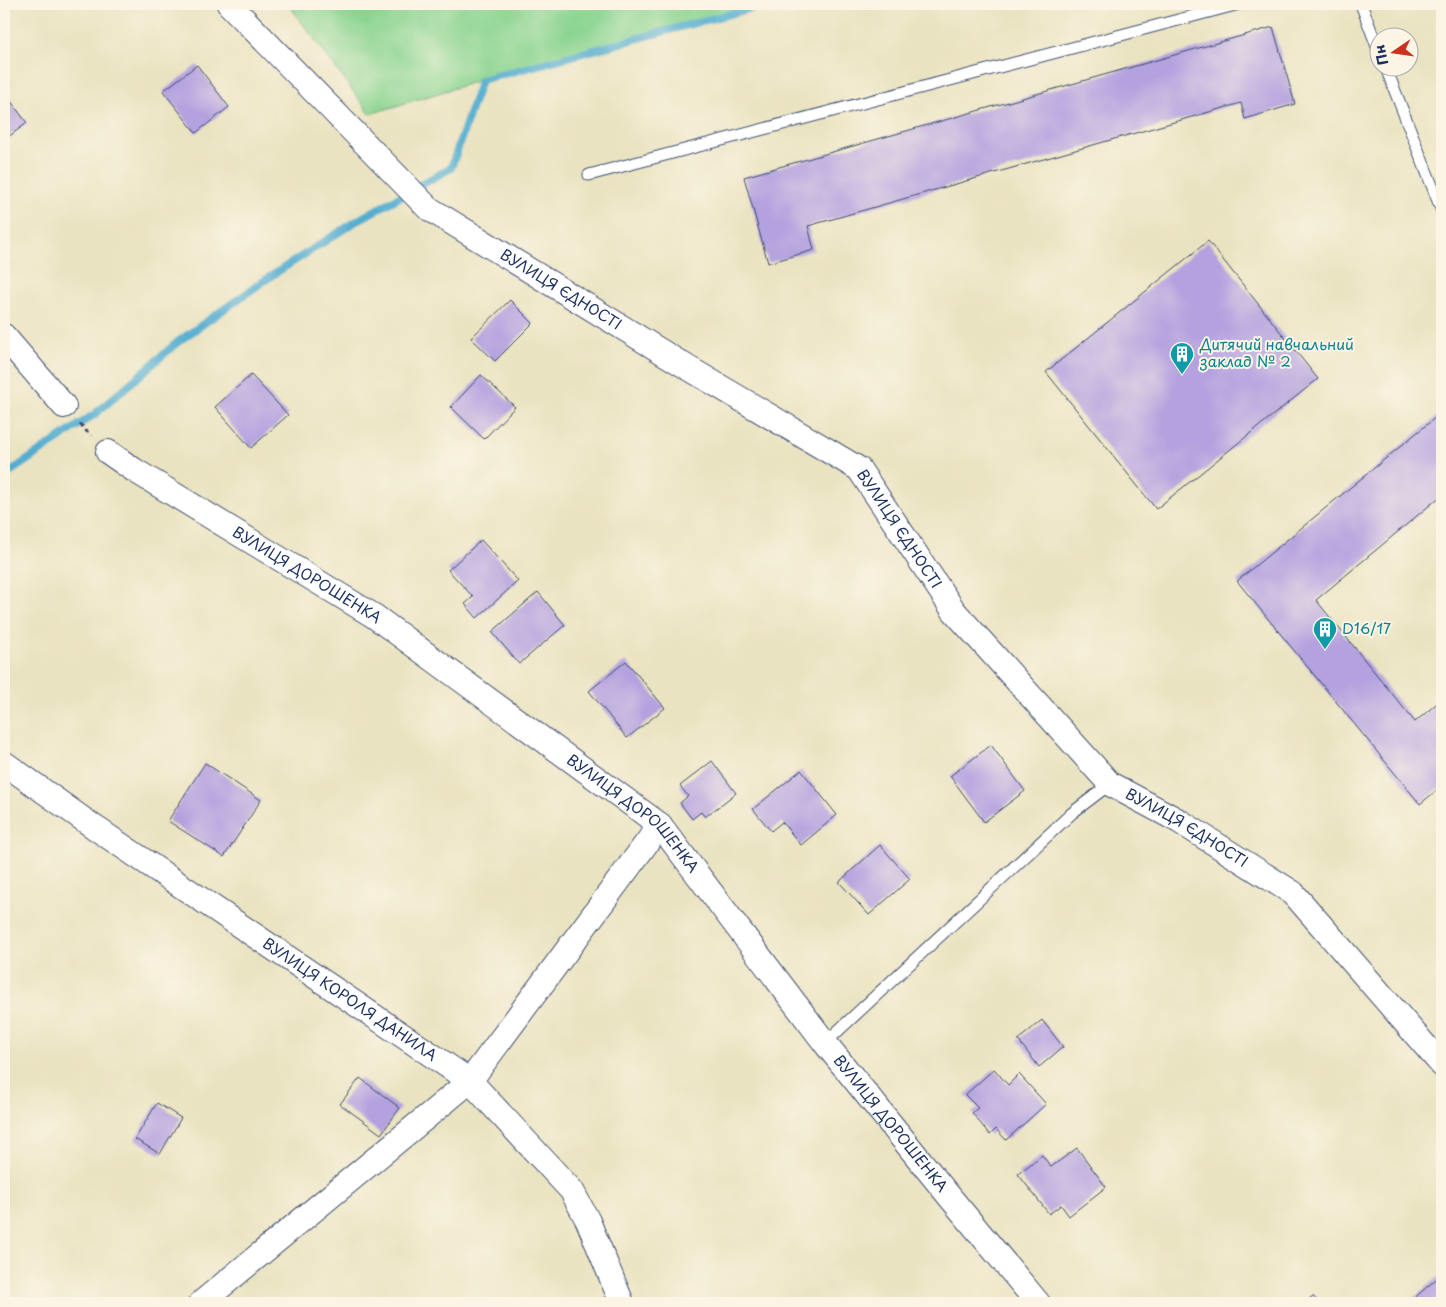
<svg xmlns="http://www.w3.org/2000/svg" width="1446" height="1307" viewBox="0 0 1446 1307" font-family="'Playpen Sans',sans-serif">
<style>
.green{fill:#8ad490;stroke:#528277}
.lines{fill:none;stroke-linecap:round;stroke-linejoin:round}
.stream{stroke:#52add0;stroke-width:8}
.building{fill:#b4a1df}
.service-casing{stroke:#3a4a6d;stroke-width:13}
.minor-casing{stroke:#3a4a6d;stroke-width:26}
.path{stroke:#3a4a6d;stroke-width:3;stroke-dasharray:4 4;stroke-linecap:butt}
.service{stroke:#fff;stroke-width:11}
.minor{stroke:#fff;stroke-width:24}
.labels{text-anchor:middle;stroke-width:4;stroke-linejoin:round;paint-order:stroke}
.street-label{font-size:15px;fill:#1b2f5e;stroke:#fcf5e5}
.culture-label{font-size:15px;fill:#0d838f;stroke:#fcf5e5;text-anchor:start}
</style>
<rect width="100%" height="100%" fill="#fcf5e5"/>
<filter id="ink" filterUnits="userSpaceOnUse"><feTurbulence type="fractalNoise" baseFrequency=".02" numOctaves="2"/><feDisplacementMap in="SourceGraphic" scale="10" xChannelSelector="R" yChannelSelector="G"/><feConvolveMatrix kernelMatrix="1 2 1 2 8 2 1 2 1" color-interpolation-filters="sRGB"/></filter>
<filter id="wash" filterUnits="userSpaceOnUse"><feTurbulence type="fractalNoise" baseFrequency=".0096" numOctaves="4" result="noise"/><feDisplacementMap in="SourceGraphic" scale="20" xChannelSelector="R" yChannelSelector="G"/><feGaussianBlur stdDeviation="1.12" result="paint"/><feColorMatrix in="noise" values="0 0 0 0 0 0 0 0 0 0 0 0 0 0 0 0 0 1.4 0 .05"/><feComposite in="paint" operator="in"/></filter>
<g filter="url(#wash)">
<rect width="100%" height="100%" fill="#eae3c1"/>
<path class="green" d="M288,4H767L481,80L370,114Z"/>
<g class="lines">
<path class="stream" d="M416,187L451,168L481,80L767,4
M4,476L95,414L179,341L271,276L358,220L401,196"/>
</g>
<g id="blocks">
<path class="building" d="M1273,27L1295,104L1245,119L1241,103L808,226L814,250L768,263L744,177Z
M197,65L229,107L196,133L163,91Z
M4,92L27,123L4,140Z
M1208,241L1318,379L1156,509L1046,372Z
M510,300L533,323L495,361L471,338Z
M251,375L288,415L251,448L215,407Z
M481,375L515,407L484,439L451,407Z
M1442,412V495L1316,600L1415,722L1442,699V786L1420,804L1237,581Z
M481,540L518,581L477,618L465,604L473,597L448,570Z
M538,592L565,625L519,664L492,632Z
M626,661L665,708L627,738L589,691Z
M991,745L1025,791L984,822L950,776Z
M712,761L736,793L705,817L701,812L692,819L680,803L688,796L680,786Z
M205,763L261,800L224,857L168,821Z
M801,770L837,815L801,845L782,822L771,831L753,809Z
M880,845L910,879L869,915L839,882Z
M1042,1020L1063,1047L1039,1067L1018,1040Z
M994,1069L1008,1085L1019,1074L1046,1104L1006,1140L996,1129L990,1135L972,1113L978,1108L965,1095Z
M360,1078L400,1108L381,1134L340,1104Z
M157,1103L181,1118L160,1154L135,1139Z
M1077,1148L1106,1187L1069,1216L1061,1205L1049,1214L1018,1174L1042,1155L1051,1167Z
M1442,1274V1303H1417L1413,1299Z
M1313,1296L1319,1303H1304Z"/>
</g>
</g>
<g filter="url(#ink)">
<use href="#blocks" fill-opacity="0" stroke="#3a4a6d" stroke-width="1"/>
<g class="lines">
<g class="service-casing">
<path id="service" d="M1361,4L1378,49
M1386,68L1442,211
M589,175L1239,4
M825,1043L1072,813L1110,784"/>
</g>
<g class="minor-casing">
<g id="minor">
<path id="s1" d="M229,4L428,208L685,366L859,469L954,611L1110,784L1179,821L1293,893L1442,1065"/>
<path d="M4,336L64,406"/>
<path id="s2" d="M108,452L134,470L374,616L660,825L825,1043L949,1196L1038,1303"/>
<path id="s3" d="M4,763L94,827L470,1081L572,1191L588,1221L622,1303"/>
<path d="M201,1303L470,1081L660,825"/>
</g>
</g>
<path class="path" d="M80,424L91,436"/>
<use href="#service" class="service"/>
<use href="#minor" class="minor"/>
</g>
</g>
<defs>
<g id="building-pin" transform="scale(1.25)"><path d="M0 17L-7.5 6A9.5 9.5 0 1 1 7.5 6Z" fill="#0f9aa8" stroke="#fcf5e5"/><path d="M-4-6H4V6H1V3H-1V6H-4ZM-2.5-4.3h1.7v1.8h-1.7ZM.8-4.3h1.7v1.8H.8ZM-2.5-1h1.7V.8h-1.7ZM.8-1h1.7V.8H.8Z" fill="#fff"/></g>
</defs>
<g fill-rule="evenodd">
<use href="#building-pin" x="1182" y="354"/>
<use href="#building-pin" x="1325" y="629"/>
</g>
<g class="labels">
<g class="street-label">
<text dy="5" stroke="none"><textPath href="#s1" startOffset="441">ВУЛИЦЯ ЄДНОСТІ</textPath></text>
<text dy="5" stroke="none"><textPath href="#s1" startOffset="861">ВУЛИЦЯ ЄДНОСТІ</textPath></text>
<text dy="5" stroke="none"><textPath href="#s2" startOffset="234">ВУЛИЦЯ ДОРОШЕНКА</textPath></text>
<text dy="5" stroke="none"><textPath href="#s2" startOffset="639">ВУЛИЦЯ ДОРОШЕНКА</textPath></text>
<text dy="5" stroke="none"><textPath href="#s1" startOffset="1281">ВУЛИЦЯ ЄДНОСТІ</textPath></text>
<text dy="5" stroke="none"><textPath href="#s3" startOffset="419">ВУЛИЦЯ КОРОЛЯ ДАНИЛА</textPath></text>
<text dy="5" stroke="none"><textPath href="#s2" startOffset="1044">ВУЛИЦЯ ДОРОШЕНКА</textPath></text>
</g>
<g class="culture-label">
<text x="1200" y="350">Дитячий навчальний<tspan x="1200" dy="17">заклад № 2</tspan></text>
<text x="1342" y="634">D16/17</text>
</g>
</g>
<rect width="1446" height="1307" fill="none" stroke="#fcf5e5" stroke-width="20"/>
<g transform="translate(1394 52) rotate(257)"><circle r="24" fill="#fcf5e5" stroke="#a2a6af"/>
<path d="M0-4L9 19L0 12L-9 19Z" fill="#c8321e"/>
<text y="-8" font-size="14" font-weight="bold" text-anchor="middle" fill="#1b2f5e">Пн</text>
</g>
</svg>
